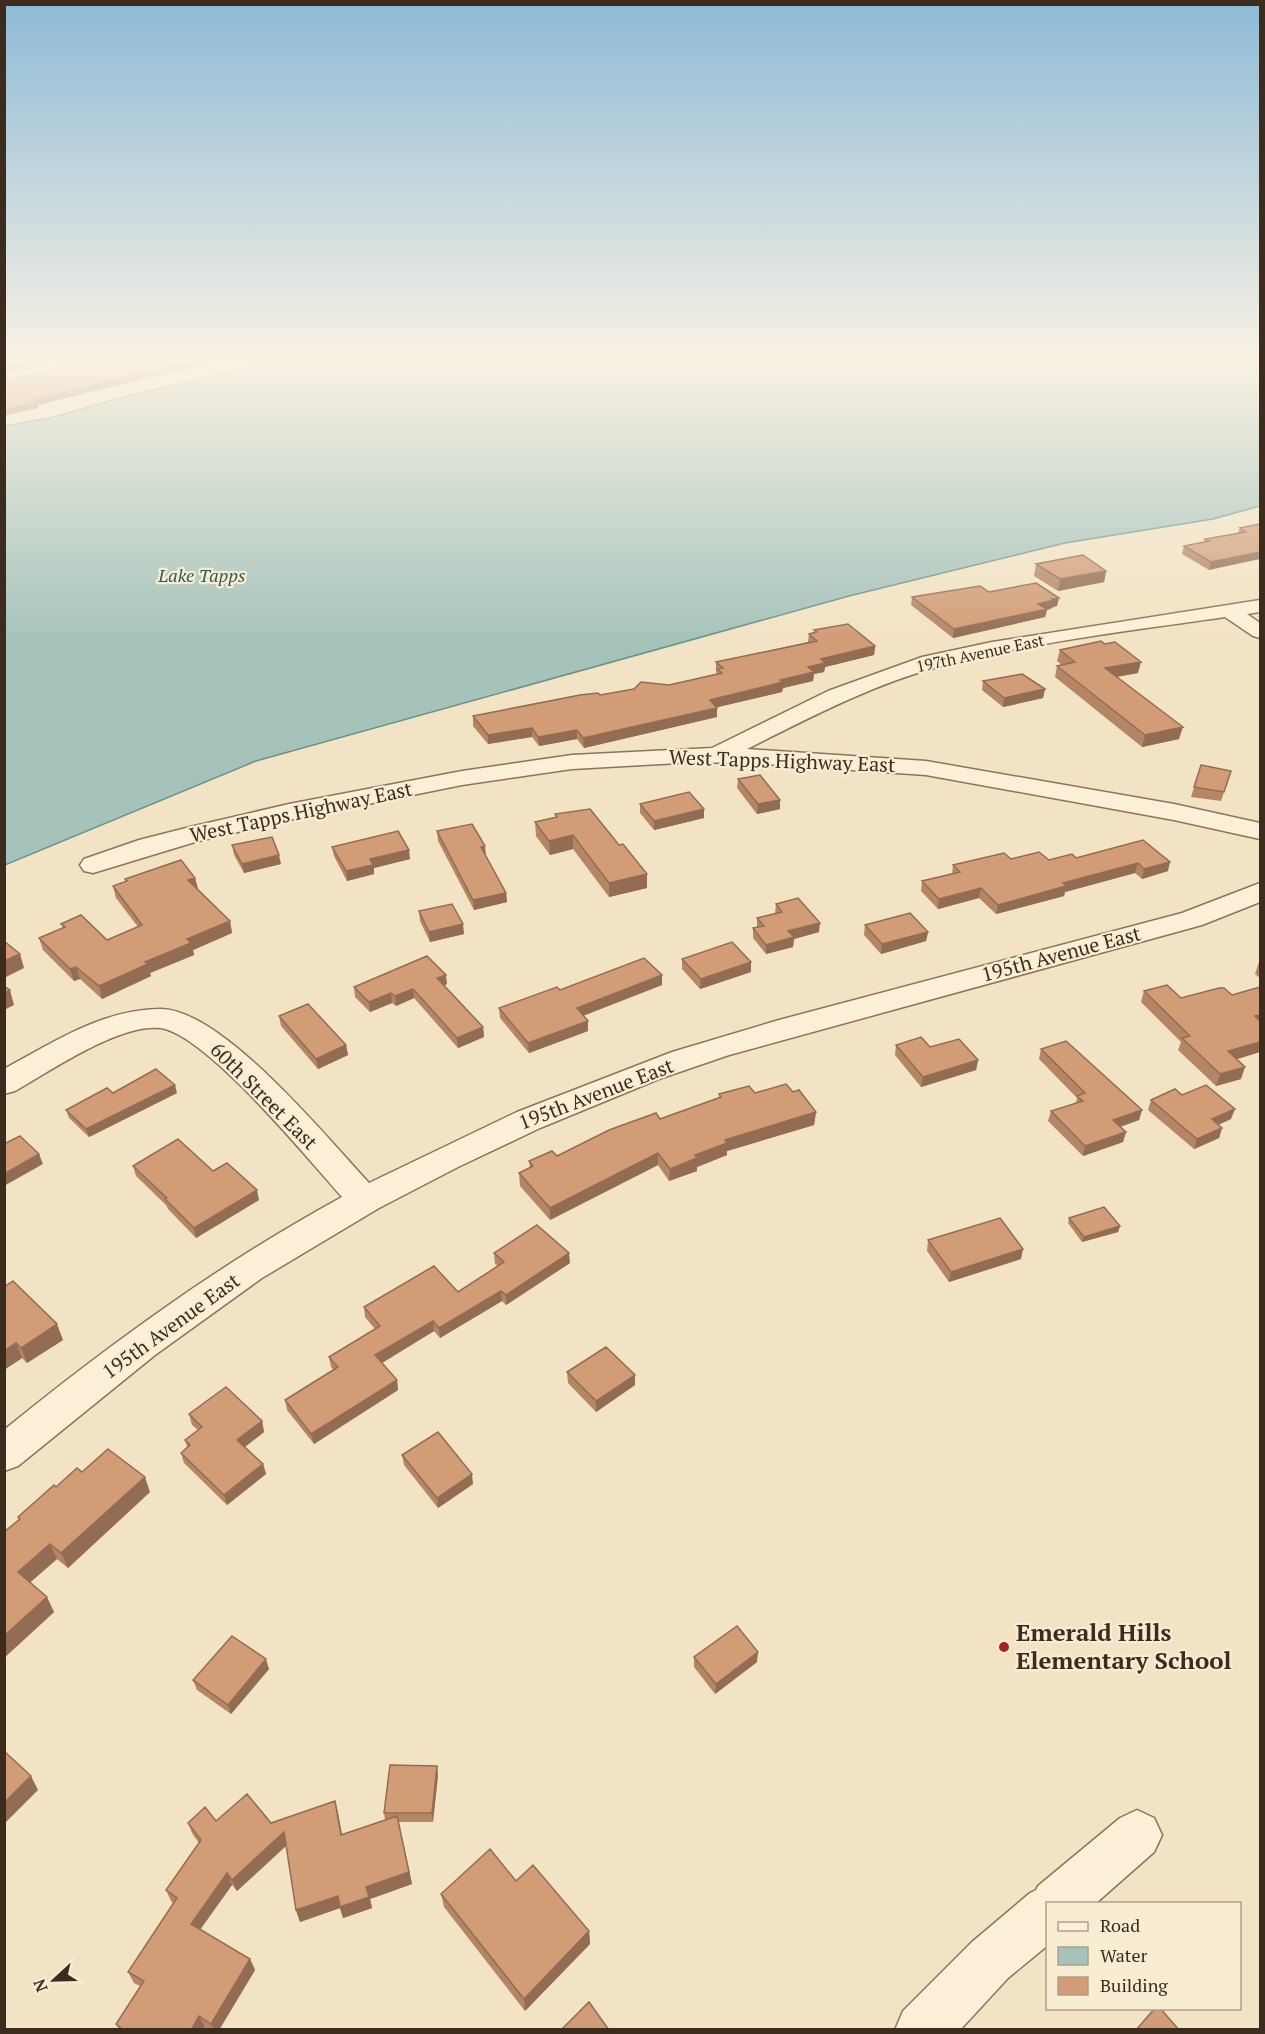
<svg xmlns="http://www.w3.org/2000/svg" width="1265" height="2034" viewBox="0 0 1265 2034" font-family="'PT Serif',serif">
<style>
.water{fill:#a5c3bb;stroke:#6b9289;stroke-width:1.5}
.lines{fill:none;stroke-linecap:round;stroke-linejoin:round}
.minor-casing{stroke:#8c7458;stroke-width:3}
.minor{fill:#fbf0d7;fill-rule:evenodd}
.wall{fill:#b48665}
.shaded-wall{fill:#926d53}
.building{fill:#d19c76;stroke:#926d53;stroke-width:1.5}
.poi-dot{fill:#9f2425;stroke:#f8edd3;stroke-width:2}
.labels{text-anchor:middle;stroke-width:4.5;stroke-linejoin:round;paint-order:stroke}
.far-street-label{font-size:16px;fill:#3b2c1d;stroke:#f8edd3}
.far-water-label{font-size:18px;font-style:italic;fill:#2c5c59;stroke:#f8edd3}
.street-label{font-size:20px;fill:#3b2c1d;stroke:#f8edd3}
.near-poi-label{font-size:24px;font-weight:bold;fill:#3b2c1d;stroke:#f8edd3;text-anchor:start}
</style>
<rect width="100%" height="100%" fill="#f1e3c3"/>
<path class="water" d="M292,358H1260V506L1213,519L1065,543L849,596L256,761L5,865V426L54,417L130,395Z"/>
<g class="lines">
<g class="minor-casing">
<path id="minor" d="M82,358H108L106,361L4,384V375Z
M1260,600V612L1247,614L1260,623V638L1253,636L1225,617C1129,631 1032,642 938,667C871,685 809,718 747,749L926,761L1174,804L1260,823V839L1174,820L926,775L764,764L697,762L572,769L462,785L289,820L195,842L93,873L84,871L80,865L84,859L139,840L190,827L289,804L462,771L572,755L712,748L828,691L922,657L992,642Z
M1260,883V902L1202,925L729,1055L659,1079L540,1128L458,1167L379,1208L262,1278L155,1355L18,1466L4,1471V1430C111,1343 221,1263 342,1197C309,1160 205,1033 160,1028C120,1023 50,1071 15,1091L4,1094V1069C52,1043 103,1009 160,1009C221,1008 327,1138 369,1183L517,1112L672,1052L779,1020L1182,913Z
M1137,1810L1154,1818L1162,1835L1154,1852L1095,1904H1048V1945L1008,1978L960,2030H895L903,2011L972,1942L1030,1893L1036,1890L1038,1886L1120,1818Z"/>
</g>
<use href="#minor" class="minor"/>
</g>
<path class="wall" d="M1260,524L1209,570L1182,554L1184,546L1204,542L1205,539L1238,533L1240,528Z
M1036,564L1106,571L1104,582L1058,591L1034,576Z
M989,592L1057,606L1053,607L1052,608L1047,610L1045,617L953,638L911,605L912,597Z
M814,630L875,646L874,655L825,667L824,672L814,674L813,681L783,688L782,692L717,707V717L584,748L577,739L539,746L532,737L488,744L473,726V716L600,695L669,685L717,674L716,671V662L808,642L809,634L814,633Z
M1060,650L1138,673L1117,677L1179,739L1142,747L1055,677L1057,666L1062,665L1057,661Z
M983,681L1045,689L1043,698L1003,707L982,690Z
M1201,765L1231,771L1221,801L1191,797Z
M738,779L780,800V809L757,814L737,788Z
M640,804L704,818L654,830L640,813Z
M555,814L619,845L647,874V888L609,897L573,849L550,855L536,836L535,822L555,817Z
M437,831L486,856L506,893L507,902L474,910L438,841Z
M1143,840L1168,871L1142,879L1135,873L1065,892L1064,896L996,914L979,898L938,909L921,891L922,881L952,874L953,865L1011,859L1049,860L1076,858Z
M232,845L281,864L244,873L234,855Z
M332,847L410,859L374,868V874L347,881L334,856Z
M195,878L198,889L230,921L232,933L193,950L194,955L150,973L151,976L102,999L80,979L74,981L43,950L39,938L63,928L61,924L107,940L138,927L116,898L113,886L126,882L125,879Z
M776,904L819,932L794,939L793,947L766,954L753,938V928L757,927V918L775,914Z
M419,911L464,934L430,942L420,921Z
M865,925L928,932L926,941L881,954L864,935Z
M682,959L751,972L700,989L682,969Z
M1259,962H1260V978L1255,974Z
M447,984L444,986L483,1027L484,1037L458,1048L414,998L396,1006L392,1003L370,1012L355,997L354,987Z
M662,985L583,1016L588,1031L529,1053L500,1018L499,1008L560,990Z
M1260,987V1052L1237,1059L1241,1079L1216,1086L1178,1050L1181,1042L1141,1002L1144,991L1181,998L1232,995Z
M279,1016L346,1045L348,1055L318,1069L281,1026Z
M896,1045L978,1060L976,1070L921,1087L895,1055Z
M1041,1049L1142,1110L1139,1120L1120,1127L1126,1132L1123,1142L1083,1156L1048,1121L1051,1111L1076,1103L1077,1098L1039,1059Z
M793,1092L816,1112L814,1125L727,1151V1155L697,1167V1171L669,1181L658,1165L550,1220L520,1186L519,1173L530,1168L529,1161L557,1156L719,1098V1094Z
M113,1093H177L89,1137L69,1118L66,1110Z
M1182,1095L1231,1119L1218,1125L1222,1128L1219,1138L1194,1149L1148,1110L1151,1100Z
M133,1166L213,1171L259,1200L196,1238L168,1209L166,1205L136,1176Z
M1069,1218L1120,1226L1118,1232L1082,1242L1068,1223Z
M928,1240L1021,1259L949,1282L927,1251Z
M494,1253L570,1263L506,1305L502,1301L440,1338L434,1331L382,1363L397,1380L398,1390L314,1444L287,1410L285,1400L334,1370L331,1367L329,1357L375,1329L365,1317L364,1307L458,1292L498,1266L495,1264Z
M4,1287L63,1340L27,1363L22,1358L4,1370Z
M567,1372L635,1375V1385L596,1412L568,1383Z
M189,1414L262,1421L264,1432L244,1447L263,1464L266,1474L227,1505L184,1463L181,1453L187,1447L185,1440L198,1430L192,1425Z
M402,1455L473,1484L438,1508L404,1465Z
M82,1472L150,1492L68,1568L57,1559L30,1582L54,1612L4,1658V1532L19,1520L18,1517L56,1487Z
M694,1657L757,1662L715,1694L694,1667Z
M269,1669L231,1714L197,1690L193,1680Z
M438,1775L433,1822H399L412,1884L370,1899L372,1908L343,1918L340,1908L300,1922L296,1910L286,1846L237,1891L232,1885L200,1930L250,1959L255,1970L219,2030H208L205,2027L203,2030H119L116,2024L140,1986L134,1983L128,1972L173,1903L171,1901L166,1890L199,1843L193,1835L188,1823L216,1821L271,1823L335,1801L338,1813L342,1834L385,1820L384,1813Z
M516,1881L589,1931L590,1944L525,2011L444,1907L441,1894Z"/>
<path class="shaded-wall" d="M43,358H72L4,373V366Z
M206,358H231L38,405V408L4,416V410L33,400Z
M1260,552V559L1209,570L1211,562Z
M1106,571L1104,582L1058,591L1060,579Z
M1059,598L1057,606L1053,607L1052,608L1047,610L1045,617L953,638L954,629Z
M875,646L874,655L825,667L824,672L814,674L813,681L783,688L782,692L710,709V700L780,680L808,667L821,659Z
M1141,662L1138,673L1103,679L1105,668Z
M1045,689L1043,698L1003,707L1004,698Z
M717,708V717L584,748L583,738Z
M1183,727L1179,739L1142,747L1145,735Z
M532,728V737L488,744V735Z
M577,730V739L539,746L538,737Z
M780,800V809L757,814L758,804Z
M704,809V818L654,830V821Z
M573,835V849L550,855L549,841Z
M485,846L486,856L481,847Z
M409,850L410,859L374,868V874L347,881L346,871L370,859Z
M279,855L281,864L244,873L242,864Z
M1170,862L1168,871L1142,879L1144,869Z
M1138,863L1135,873L1065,892L1064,896L996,914L998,905L1063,883Z
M647,874V888L609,897V883Z
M195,878L198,889L188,880Z
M981,888L979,898L938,909L939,899Z
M506,893L507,902L474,910L473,900Z
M230,921L232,933L193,950L194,955L150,973L151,976L102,999L99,986L187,939Z
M820,923L819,932L794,939L793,947L766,954V945L788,931Z
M463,924L464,934L430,942L429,932Z
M928,932L926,941L881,954L882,944Z
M20,954L24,968L4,978V961Z
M751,962V972L700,989L701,979Z
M76,967L80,979L74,981L70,969Z
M446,975L447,984L438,988L437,978Z
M662,975V985L577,1018V1008Z
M413,989L414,998L396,1006L395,996Z
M10,990L14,1005L4,1010V993Z
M391,993L392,1003L370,1012L369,1002Z
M1260,1015V1025L1255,1016Z
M588,1021V1031L529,1053L528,1043Z
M483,1027L484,1037L458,1048L457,1038Z
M1260,1042V1052L1224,1063L1228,1051Z
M346,1045L348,1055L318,1069L316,1059Z
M978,1060L976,1070L921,1087L923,1077Z
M1245,1067L1241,1079L1216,1086L1220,1074Z
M175,1085L177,1093L89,1137L86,1129Z
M1235,1109L1231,1119L1208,1129L1212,1119Z
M1142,1110L1139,1120L1111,1130L1113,1120Z
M816,1112L814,1125L727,1151V1155L697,1167V1171L669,1181L670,1169L725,1140Z
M1222,1128L1219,1138L1194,1149L1197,1139Z
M1126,1132L1123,1142L1083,1156L1085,1146Z
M658,1153V1165L550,1220V1208Z
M39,1154L43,1164L4,1186V1174Z
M257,1190L259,1200L196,1238L194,1228Z
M1120,1226L1118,1232L1082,1242L1084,1237Z
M1023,1249L1021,1259L949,1282L951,1272Z
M569,1253L570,1263L506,1305V1295Z
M501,1291L502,1301L440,1338L439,1328Z
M433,1321L434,1331L377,1366L375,1355Z
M57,1324L63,1340L27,1363L21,1348Z
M16,1343L22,1358L4,1370V1351Z
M635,1375V1385L596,1412V1401Z
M397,1380L398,1390L314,1444L311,1434Z
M262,1421L264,1432L240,1451L237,1440Z
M263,1464L266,1474L227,1505L224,1495Z
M472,1474L473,1484L438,1508L437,1498Z
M145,1477L150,1492L68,1568L61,1553Z
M50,1544L57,1559L25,1587L18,1572Z
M47,1597L54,1612L4,1658V1636Z
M758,1652L757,1662L715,1694L716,1684Z
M266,1659L269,1669L231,1714L228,1705Z
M437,1766L438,1775L433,1822L432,1813Z
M31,1776L38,1790L4,1824V1803Z
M335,1801L338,1813L344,1847L341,1835Z
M397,1816L412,1884L370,1899L372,1908L343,1918L340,1908L300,1922L296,1910L338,1896L366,1887Z
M284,1832L288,1844L237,1891L232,1880Z
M227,1873L232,1885L196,1935L191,1924Z
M589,1931L590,1944L525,2011L524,1999Z
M250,1959L255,1970L219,2030H214L211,2024Z
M199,2016L205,2027L203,2030H191Z"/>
<path class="building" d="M4,358H43L4,366Z
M102,358H206L33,400L37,402L4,410V380Z
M1260,524V552L1211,562L1184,546L1209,541L1205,539L1246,532L1240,528Z
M1083,555L1106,571L1060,579L1036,564Z
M1036,583L1059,598L1052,599L1054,600L1038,604L1047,609L954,629L912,597L980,586L989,592Z
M848,624L875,646L821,659L825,663L808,667L814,672L780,680L783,682L710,700L717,708L583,738L577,730L538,737L532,728L488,735L473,716L580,695L598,693L600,695L634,689L641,682L669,685L722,673L717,669L723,668L716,662L817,641L809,634L817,632L814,630Z
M1101,641L1105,644L1115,642L1141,662L1105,668L1183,727L1145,735L1057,666L1075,662L1060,650Z
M1022,674L1045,689L1004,698L983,681Z
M1201,765L1231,771L1224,792L1194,787Z
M760,775L780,800L758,804L738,779Z
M689,792L704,809L654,821L640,804Z
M590,809L619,845L623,844L647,874L609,883L573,835L549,841L535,822L557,817L555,814Z
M472,824L485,846L481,847L506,893L473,900L437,831Z
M398,831L409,850L370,859L373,865L346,871L332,847Z
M272,837L279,855L242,864L232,845Z
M1143,840L1170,862L1144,869L1138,863L1063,883L1066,886L998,905L981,888L939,899L922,881L960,872L953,865L1004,853L1011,859L1039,852L1049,860L1072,854L1076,858Z
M181,860L195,878L188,880L230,921L187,939L191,943L145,962L148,964L99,986L76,967L70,969L39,938L65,927L61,924L81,915L107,940L142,925L113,886L127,881L125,879Z
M798,898L820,923L788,931L794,937L766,945L753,928L764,926L757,918L782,912L776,904Z
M452,904L463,924L429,932L419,911Z
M910,913L928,932L882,944L865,925Z
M4,941L20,954L4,961Z
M732,942L751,962L701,979L682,959Z
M427,956L446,975L437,978L483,1027L457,1038L413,989L395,996L391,993L369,1002L354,987Z
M644,958L662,975L577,1008L588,1021L528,1043L499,1008L557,987L560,990Z
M1167,985L1181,998L1219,988H1224L1232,995L1260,987V1015L1255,1016L1260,1021V1042L1228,1051L1245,1067L1220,1074L1182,1038L1190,1036L1144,991Z
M4,986L10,990L4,993Z
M308,1004L346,1045L316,1059L279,1016Z
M921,1037L930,1047L959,1039L978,1060L923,1077L896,1045Z
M1066,1041L1142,1110L1113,1120L1126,1132L1085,1146L1051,1111L1083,1101L1077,1096L1085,1093L1041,1049Z
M156,1069L175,1085L86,1129L66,1110L107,1088L113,1093Z
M786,1084L793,1092L799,1090L816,1112L725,1140L727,1143L695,1155L697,1158L670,1169L658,1153L550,1208L519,1173L533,1166L529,1161L552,1151L557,1156L609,1130L656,1113L660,1119L721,1097L719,1094L749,1086L755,1093Z
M1206,1085L1235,1109L1212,1119L1222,1128L1197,1139L1151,1100L1175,1089L1182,1095Z
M20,1136L39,1154L4,1174V1144Z
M178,1139L213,1171L227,1163L257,1190L194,1228L165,1199L167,1198L133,1166Z
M1104,1207L1120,1226L1084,1237L1069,1218Z
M1000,1218L1023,1249L951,1272L928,1240Z
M537,1225L569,1253L506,1295L501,1291L439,1328L433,1321L375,1355L397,1380L311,1434L285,1400L338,1367L329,1357L380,1326L364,1307L434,1266L458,1292L504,1262L494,1253Z
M13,1281L57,1324L21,1348L16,1343L4,1351V1287Z
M606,1347L635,1375L596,1401L567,1372Z
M226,1387L262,1421L237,1440L263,1464L224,1495L181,1453L190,1445L185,1440L202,1427L189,1414Z
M438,1432L472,1474L437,1498L402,1455Z
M108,1449L145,1477L61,1553L50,1544L18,1572L47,1597L4,1636V1532L20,1519L18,1517L54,1485L56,1487L77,1468L82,1472Z
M737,1626L758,1652L716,1684L694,1657Z
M232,1636L266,1659L228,1705L193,1680Z
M4,1751L31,1776L4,1803Z
M390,1765L437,1766L432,1813H384Z
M247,1794L271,1823L335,1801L341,1835L397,1816L409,1872L366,1887L369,1897L340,1907L338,1896L296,1910L284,1832L232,1880L227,1873L191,1924L250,1959L211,2024L199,2016L191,2030H124L116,2024L144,1981L128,1972L177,1898L166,1890L201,1840L188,1823L205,1807L216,1821Z
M490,1849L516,1881L533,1865L589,1931L524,1999L441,1894Z
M589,2002L609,2030H561Z
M1155,2008H1160L1179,2030H1136Z"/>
<linearGradient id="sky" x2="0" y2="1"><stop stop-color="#8dbad6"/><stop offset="0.56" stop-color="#f9f2e4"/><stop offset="1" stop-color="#f9f2e4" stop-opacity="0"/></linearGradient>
<rect width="1265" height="643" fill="url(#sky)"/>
<circle class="poi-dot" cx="1004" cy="1647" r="6"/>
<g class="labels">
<g class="far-street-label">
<text transform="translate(980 653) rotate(-12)" y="6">197th Avenue East</text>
</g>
<g class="far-water-label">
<text x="202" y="582">Lake Tapps</text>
</g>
<g class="street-label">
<text transform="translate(782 761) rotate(2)" y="7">West Tapps Highway East</text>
<text transform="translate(301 812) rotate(-12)" y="7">West Tapps Highway East</text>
<text transform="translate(1061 954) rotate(-15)" y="7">195th Avenue East</text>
<text transform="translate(596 1094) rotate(-21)" y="7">195th Avenue East</text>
<text transform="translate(264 1096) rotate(45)" y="7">60th Street East</text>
<text transform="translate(171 1326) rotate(-36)" y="7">195th Avenue East</text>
</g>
<g class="near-poi-label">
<text x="1016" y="1641">Emerald Hills<tspan x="1016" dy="28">Elementary School</tspan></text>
</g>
</g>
<rect width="1265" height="2034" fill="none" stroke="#3b2c1d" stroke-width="12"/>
<rect x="1046" y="1902" width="195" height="108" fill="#f8edd3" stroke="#aca08a" stroke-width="1.5"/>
<rect x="1058" y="1922" width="30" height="9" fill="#fbf0d7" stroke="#aca08a" stroke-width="1.5"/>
<text x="1100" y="1932" font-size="18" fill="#3b2c1d">Road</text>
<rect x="1058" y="1947" width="30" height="18" fill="#a5c3bb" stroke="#aca08a" stroke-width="1.5"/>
<text x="1100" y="1962" font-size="18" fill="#3b2c1d">Water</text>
<rect x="1058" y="1977" width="30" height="18" fill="#d19c76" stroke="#aca08a" stroke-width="1.5"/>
<text x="1100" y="1992" font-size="18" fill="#3b2c1d">Building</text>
<g transform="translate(54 1980) rotate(248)" stroke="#f8edd3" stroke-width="4.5" paint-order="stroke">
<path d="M0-4.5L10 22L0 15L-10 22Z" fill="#3b2c1d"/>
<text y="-9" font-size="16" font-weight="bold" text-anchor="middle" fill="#3b2c1d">N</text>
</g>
</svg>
